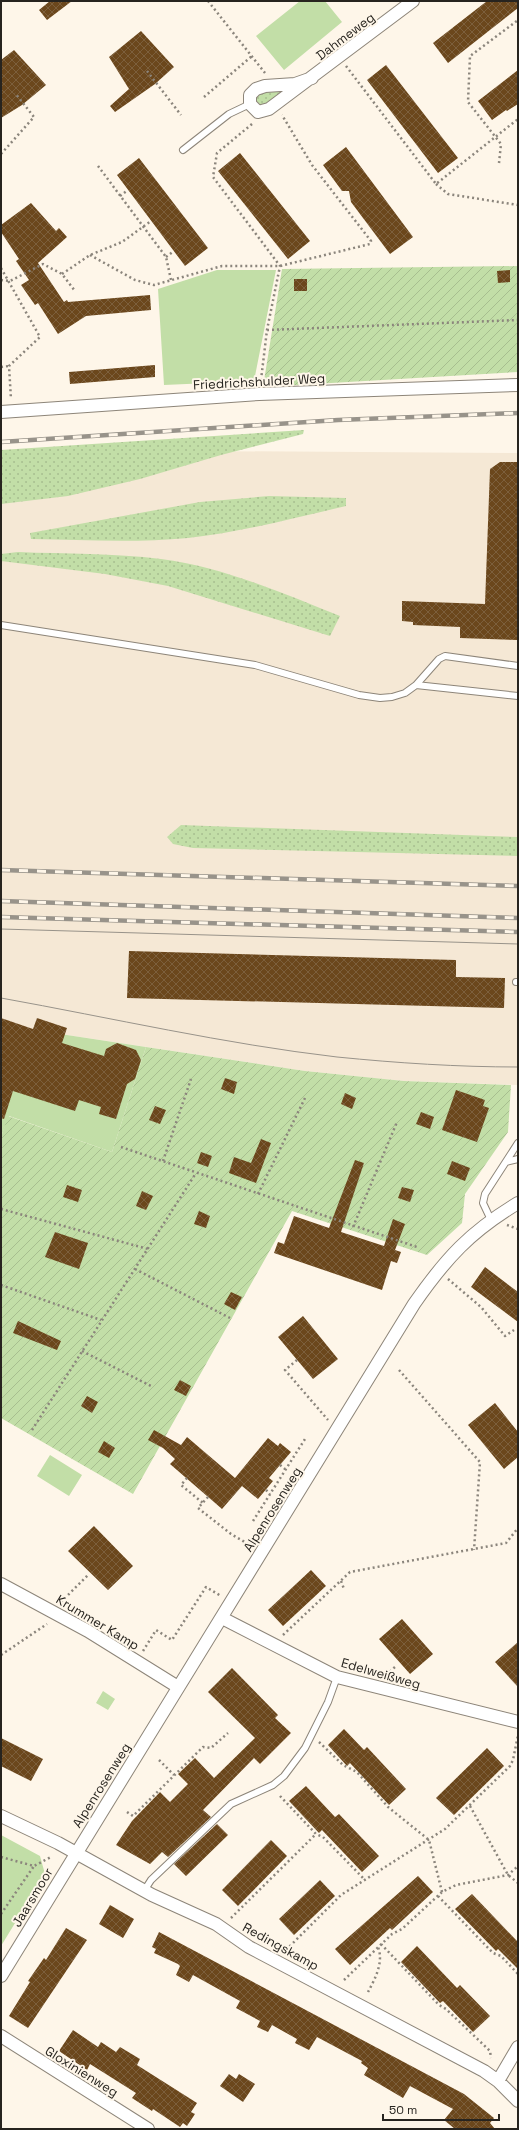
<svg xmlns="http://www.w3.org/2000/svg" width="519" height="2130" viewBox="0 0 519 2130" font-family="'Space Grotesk',sans-serif">
<style>
.built{fill:#f5e8d5}
.grass{fill:url(#grass-dots)}
.park{fill:#c2dea7}
.garden{fill:url(#garden-furrows)}
.building{fill:url(#building-cross-hatch)}
.lines{fill:none;stroke-linecap:round;stroke-linejoin:round}
.service-casing{stroke:#8d8579;stroke-width:8}
.minor-casing{stroke:#8d8579;stroke-width:14}
.path{stroke:#8b857c;stroke-width:2.5;stroke-dasharray:2 3;stroke-linecap:butt}
.service{stroke:#fff;stroke-width:6}
.minor{stroke:#fff;stroke-width:12}
.tram{stroke:#98938a;stroke-width:1}
.rail-casing{stroke:#98938a;stroke-width:4.5}
.rail{stroke:#fef6e9;stroke-width:3;stroke-dasharray:9;stroke-linecap:butt}
.labels{text-anchor:middle;stroke-width:4;stroke-linejoin:round;paint-order:stroke}
.street-label{font-size:13px;fill:#27241f;stroke:#fef6e9}
</style>
<defs>
<pattern id="grass-dots" width="8" height="8" patternUnits="userSpaceOnUse"><rect width="8" height="8" fill="#c2dea7"/><path d="M2 2h.1M6 6h.1" fill="none" stroke="#a7be8f" stroke-width="1.8" stroke-linecap="round"/></pattern>
<pattern id="garden-furrows" width="10" height="10" patternUnits="userSpaceOnUse"><rect width="10" height="10" fill="#c2dea7"/><path d="M-1 1l2-2M0 10L10 0M9 11l2-2" fill="none" stroke="#a7be8f"/></pattern>
<pattern id="building-cross-hatch" width="8" height="8" patternUnits="userSpaceOnUse"><rect width="8" height="8" fill="#6b471c"/><path d="M0 0l8 8M0 8l8-8" fill="none" stroke="#7c5f3c"/></pattern>
</defs>
<rect width="100%" height="100%" fill="#fef6e9"/>
<path class="built" d="M195,451L518,453V1085L404,1081L305,1071L1,1025V456Z"/>
<path class="grass" d="M279,89L282,92L266,105H261L257,102L256,97L260,93Z
M304,430L303,434L221,455L140,479L68,496L1,504V450Z
M269,496L346,498V506C294,518 242,532 188,538C136,543 83,540 31,539L30,533L200,502Z
M18,552C65,554 114,553 161,559C223,567 282,593 340,616L330,636L168,586L105,574L1,561V554Z
M181,825L518,837V856L193,848L173,844L167,837Z"/>
<path class="park" d="M300,1H325L342,22L284,70L256,36Z
M217,270H276L254,381L164,385L158,289Z
M1,1025L146,1047L112,1152L9,1116L1,1137Z
M50,1455L82,1475L69,1496L37,1476Z
M103,1691L115,1699L108,1710L96,1703Z
M1,1835L40,1856L45,1874L1,1946Z"/>
<path class="garden" d="M518,266V372L263,387L282,269Z
M146,1047L305,1071L404,1081L511,1085L508,1132L465,1194L462,1223L427,1255L292,1211L133,1494L1,1418V1137L8,1116L112,1152Z"/>
<path class="building" d="M50,1H72L47,20L39,10Z
M487,1H518V8L448,63L433,43Z
M141,31L174,67L155,84L115,112L110,106L129,89L109,57Z
M14,50L46,85L22,105L1,118V60Z
M386,65L458,158L438,173L367,80Z
M518,70V104L507,111L506,110L492,120L478,101Z
M346,147L413,237L390,254L351,202L349,191H342L323,165Z
M240,153L310,241L288,259L218,171Z
M139,158L208,248L185,266L117,175Z
M31,203L56,231L59,228L67,237L38,263L64,302L67,300L68,302L150,295L151,310L86,316L58,334L38,303L35,305L21,285L29,280L16,261L19,259L1,232V225Z
M510,270V282L498,283L497,271Z
M294,279H307V291H294Z
M155,365V377L70,384L69,372Z
M500,462H518V640L460,638V627L413,625V622L402,621V601L485,604L490,469Z
M129,951L456,960V977L505,978L504,1008L127,998Z
M1,1018L33,1029L37,1018L67,1028L62,1043L104,1056L106,1049L117,1043L136,1050L141,1060L135,1079L127,1084L116,1119L99,1114L101,1107L79,1100L75,1111L13,1091L4,1119L1,1118Z
M225,1078L237,1082L234,1094L221,1089Z
M456,1090L485,1100L483,1106L489,1108L477,1142L442,1130Z
M345,1093L356,1098L352,1109L341,1104Z
M155,1106L166,1110L160,1124L149,1120Z
M421,1112L434,1117L430,1129L416,1124Z
M261,1139L271,1143L256,1183L229,1173L234,1157L251,1163Z
M201,1152L212,1156L208,1167L197,1163Z
M355,1160L364,1163L341,1232L384,1246L393,1219L405,1224L395,1250L401,1252L397,1263L391,1261L382,1290L274,1253L278,1242L284,1244L294,1216L329,1228Z
M452,1161L470,1168L465,1181L447,1174Z
M67,1185L82,1190L78,1202L63,1197Z
M402,1187L414,1190L410,1202L398,1198Z
M142,1191L153,1196L146,1210L136,1206Z
M199,1211L210,1216L206,1228L194,1224Z
M55,1232L88,1243L79,1269L45,1257Z
M485,1267L518,1292V1322L471,1287Z
M231,1292L242,1297L235,1310L224,1304Z
M303,1316L338,1359L313,1379L278,1337Z
M18,1321L61,1341L57,1350L13,1333Z
M180,1380L191,1386L186,1396L174,1390Z
M87,1396L98,1402L92,1413L81,1406Z
M495,1403L518,1432V1457L504,1469L468,1425Z
M154,1430L181,1445L187,1437L235,1478L268,1438L278,1446L280,1443L291,1452L269,1478L273,1481L258,1499L242,1486L222,1509L170,1464L175,1459L163,1448L148,1440Z
M104,1441L115,1448L109,1458L98,1452Z
M94,1526L133,1566L108,1590L68,1551Z
M311,1570L326,1586L283,1626L268,1610Z
M402,1619L433,1654L410,1674L379,1639Z
M518,1642V1687L495,1662Z
M232,1668L278,1715L275,1718L291,1733L260,1764L254,1758L203,1810L211,1817L168,1857L162,1852L150,1864L116,1845L132,1821L160,1792L170,1802L188,1784L178,1774L195,1758L214,1778L255,1738L208,1692Z
M344,1729L364,1750L367,1747L406,1789L389,1805L350,1763L347,1766L328,1745Z
M1,1738L43,1759L31,1781L1,1766Z
M487,1748L504,1766L454,1815L436,1798Z
M306,1786L335,1817L339,1814L379,1856L362,1872L322,1830L319,1833L289,1801Z
M217,1824L228,1835L186,1876L174,1864Z
M271,1840L287,1856L238,1906L222,1890Z
M418,1876L433,1892L392,1930L390,1928L350,1965L335,1949Z
M320,1880L335,1896L294,1935L279,1919Z
M472,1894L518,1942V1969L498,1949L496,1951L455,1909Z
M110,1905L134,1919L123,1938L99,1924Z
M66,1928L87,1940L28,2028L9,2016L30,1982L28,1981L44,1958L46,1960Z
M159,1932L464,2094L494,2118L490,2123L495,2129H455L444,2120L453,2109L410,2086L403,2098L364,2075L368,2068L361,2063L362,2061L317,2037L309,2050L295,2043L297,2039L272,2025L268,2032L257,2027L260,2021L236,2008L240,2001L193,1975L189,1982L176,1975L180,1966L178,1964L154,1953L156,1949L152,1947Z
M417,1946L457,1988L460,1985L490,2016L473,2032L443,2001L440,2003L401,1962Z
M73,2030L98,2047L101,2042L116,2052L120,2047L140,2059L137,2065L197,2103L191,2112L195,2114L187,2126L183,2123L180,2127L153,2109L152,2111L132,2098L136,2093L90,2064L87,2070L59,2051Z
M229,2074L236,2079L239,2074L255,2084L243,2102L220,2086Z"/>
<g class="lines">
<g class="service-casing">
<path id="service" d="M183,150L229,114L250,104
M1,625L255,665L359,695L380,698L392,697L405,693L416,685L439,659L445,656L518,666
M416,685L518,696
M516,982H518
M506,1162L518,1159
M491,1220L483,1203L485,1194L518,1143
M144,1891L151,1880L231,1804L273,1785L284,1776L305,1748L328,1702L337,1677"/>
</g>
<g class="minor-casing">
<path id="minor" d="M312,78L295,84L265,86L256,89L250,95V104L258,112L269,109L413,1
M1,412L259,394L518,385
M1,1584L88,1631L178,1687
M222,1618L337,1677L518,1722
M1,1816L58,1843L152,1895L216,1924L249,1947L484,2071L498,2081L518,2101
M1,1976C137,1751 278,1529 414,1304C446,1258 470,1232 518,1203
M1,2036L148,2129
M498,2081L518,2047"/>
</g>
<path class="path" d="M208,1L265,73
M346,66L436,184L518,119
M147,71L181,115
M204,97L252,56
M252,124L217,153L213,177L280,266L267,330L261,380
M1,154L34,117L15,93
M499,163L501,144L468,102L470,56L518,20
M98,166L166,257L171,280
M436,184L448,194L518,205
M120,196L128,190
M90,255L135,280L154,285L222,266H280L370,244L371,241L312,165L282,115
M166,257L174,251
M1,268L40,337L9,366L11,399
M62,274L90,255L122,242L151,221
M1,280L10,281L43,264L62,274L75,291
M267,330L518,320
M1,367L9,366
M121,1147L417,1247
M163,1161L191,1079
M258,1194L305,1098
M1,1209L148,1249
M507,1225L518,1229
M353,1227L397,1122
M135,1269L230,1318
M448,1279L481,1307L505,1336L514,1330
M1,1285L101,1320
M82,1351L153,1387
M297,1360L285,1370L328,1420
M399,1370L480,1462L474,1550
M32,1430L196,1173
M280,1465L285,1469
M187,1478L181,1485L203,1503
M266,1490L270,1494
M208,1497L198,1508L231,1534L250,1545
M253,1521L305,1439
M341,1581L344,1589
M61,1602L88,1575
M283,1635L350,1572L506,1543L518,1528
M143,1651L156,1630L172,1640L206,1587L221,1596
M1,1655L47,1624
M386,1675L396,1666
M319,1742L343,1765L357,1772L388,1807L429,1840L442,1892
M159,1760L174,1775
M280,1796L316,1834L323,1837L365,1880
M470,1806L508,1875L518,1883
M127,1812L133,1816L203,1747L211,1748L228,1733
M1,1857L34,1866L51,1857
M438,1896L493,1953L501,1956L518,1974
M1,1914L34,1866
M231,1918L316,1834
M381,1944L439,2005L446,2009L490,2051L491,2058
M286,1950L341,1895L445,1829L510,1766L513,1760L518,1735
M344,1980L392,1934L402,1929L442,1892L456,1885L508,1875L518,1866
M368,1992C375,1979 384,1962 378,1947"/>
<use href="#service" class="service"/>
<use href="#minor" class="minor"/>
<path class="tram" d="M1,929L518,944
M1,998C112,1018 225,1044 337,1057C397,1063 458,1067 518,1067"/>
<g class="rail-casing">
<path id="rail" d="M1,442L338,420L518,413
M1,870L518,886
M1,901L518,918
M1,917L518,932"/>
</g>
<use href="#rail" class="rail"/>
</g>
<g class="labels">
<g class="street-label">
<text transform="translate(345 36) rotate(-37)" y="5">Dahmeweg</text>
<text transform="translate(259 381) rotate(-3)" y="5">Friedrichshulder Weg</text>
<text transform="translate(272 1509) rotate(-58)" y="5">Alpenrosenweg</text>
<text transform="translate(98 1622) rotate(31)" y="5">Krummer Kamp</text>
<text transform="translate(381 1673) rotate(16)" y="5">Edelweißweg</text>
<text transform="translate(101 1785) rotate(-58)" y="5">Alpenrosenweg</text>
<text transform="translate(32 1897) rotate(-59)" y="5">Jaarsmoor</text>
<text transform="translate(281 1946) rotate(29)" y="5">Redingskamp</text>
<text transform="translate(82 2071) rotate(32)" y="5">Gloxinienweg</text>
</g>
</g>
<rect width="519" height="2130" fill="none" stroke="#27241f" stroke-width="4"/>
<path d="M383 2114v6h116v-6" fill="none" stroke="#27241f" stroke-width="2"/>
<text x="389" y="2114" font-size="12" fill="#27241f" stroke="#fef6e9" stroke-width="3" paint-order="stroke">50 m</text>
</svg>
